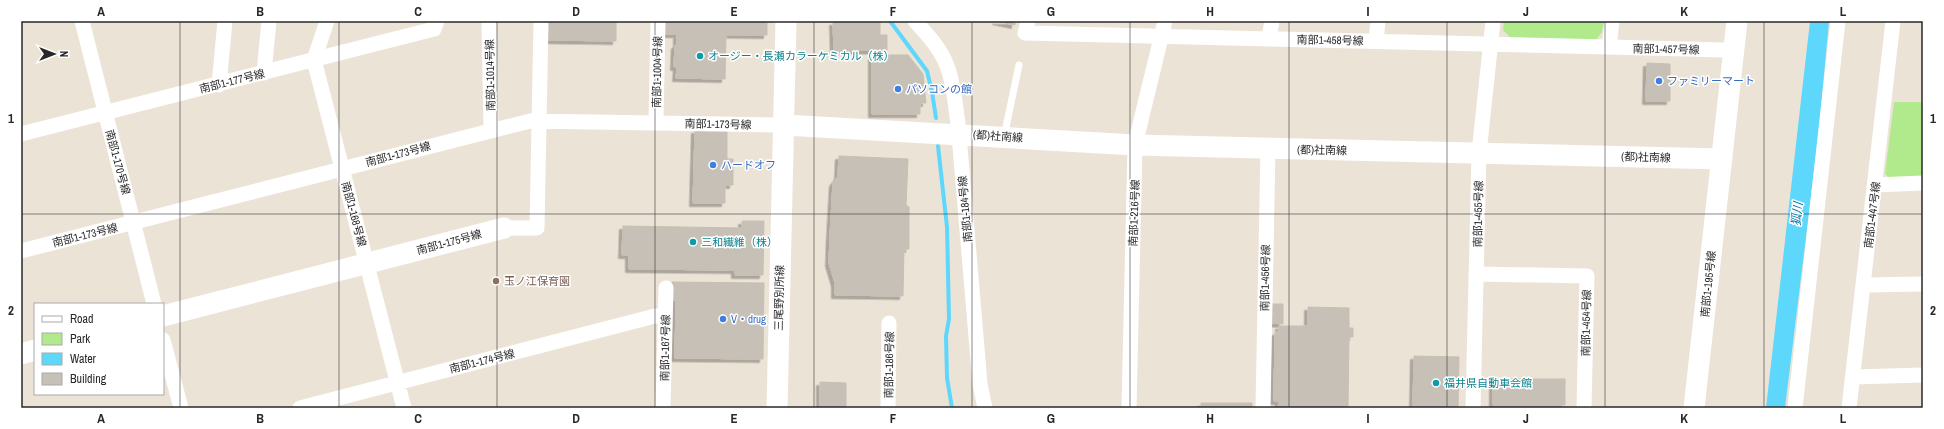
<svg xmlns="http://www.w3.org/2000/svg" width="1944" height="429" viewBox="0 0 1944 429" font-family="'Archivo Narrow','Noto Sans JP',sans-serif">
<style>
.green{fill:#b0ea8d}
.water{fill:#5dd7fc}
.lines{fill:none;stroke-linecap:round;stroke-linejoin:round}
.stream{stroke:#5dd7fc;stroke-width:4}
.building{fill:#c7c0b7;stroke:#c8bfb1;filter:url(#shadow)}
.lane{stroke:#fff;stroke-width:7}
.street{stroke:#fff;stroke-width:15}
.secondary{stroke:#fff;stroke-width:21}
.grid{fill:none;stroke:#282828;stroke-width:1;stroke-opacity:0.55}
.culture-dot{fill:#0f9aa8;stroke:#fff;stroke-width:1.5}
.shop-dot{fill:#3f7fe0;stroke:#fff;stroke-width:1.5}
.education-dot{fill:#8d6e63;stroke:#fff;stroke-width:1.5}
.labels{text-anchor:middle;stroke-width:3;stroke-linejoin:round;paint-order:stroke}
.street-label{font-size:11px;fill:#282828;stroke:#fff}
.culture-label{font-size:11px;fill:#0d838f;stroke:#fff;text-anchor:start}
.shop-label{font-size:11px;fill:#366cbe;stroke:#fff;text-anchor:start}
.education-label{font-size:11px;fill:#785e54;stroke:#fff;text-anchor:start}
.water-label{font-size:12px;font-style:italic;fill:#0071a4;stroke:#fff}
.neatline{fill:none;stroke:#282828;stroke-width:1.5}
.grid-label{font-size:13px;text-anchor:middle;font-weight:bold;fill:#282828}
</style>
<defs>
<filter id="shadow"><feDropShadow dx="-3.5" dy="3.5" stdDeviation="0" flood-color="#0004"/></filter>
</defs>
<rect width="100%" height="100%" fill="#ece3d7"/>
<path class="green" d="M1504,21H1604L1602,32L1596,40L1511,38L1503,30Z
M1894,102H1923V177L1889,178L1885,174Z"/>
<path class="water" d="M1810,21H1829L1818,139L1785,408H1766Z"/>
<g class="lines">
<path class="stream" d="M890,21L927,71L932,92L936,118
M938,146L947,227L949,319L946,336L947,378L952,408"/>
</g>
<path class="building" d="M548,21H616V41L548,40Z
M664,21H767V35L664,34Z
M880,21V35H887V50L834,51L833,22Z
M996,21H1015V25Z
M677,35L726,36L725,79L676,78L677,67H674L675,45H677Z
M872,55H908L923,74L926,103H920V114H872Z
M1647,63L1670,64V101H1646Z
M695,130L727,131V159H733V185H725V203H693Z
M839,156L908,159L906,205L909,207V249H904L903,296L835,295V283L829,263L830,236L833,183L838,176Z
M742,221H764L763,275H735V270L629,269V255H622L623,226L742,228Z
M672,282L764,283L763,359L675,358L676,300L671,301Z
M1272,304H1283V324L1272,323Z
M1308,307L1349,308V328H1353V337H1349L1348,408H1278L1279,401H1274L1275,332H1279V326H1308Z
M1414,356L1459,357L1458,408H1413Z
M1493,379H1565V405H1493Z
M820,382L846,383V408H820Z
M1201,403H1252V408H1201Z"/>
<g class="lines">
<path class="lane" d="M1006,127L1019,65"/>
<path class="street" d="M82,21L154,304
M327,21L314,60L404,408
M489,21L491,129
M915,21C927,34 941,49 947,66C954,83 955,105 958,123L980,384L985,408
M1028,21L1025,33L1609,47L1612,21
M1269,38L1272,21
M1376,41L1378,21
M1609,47L1724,50
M264,73L269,21
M219,85L225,21
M656,122L658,21
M21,134L434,29L437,21
M1875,185L1923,183
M504,228H537L541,21
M21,251L530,121L784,125
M1477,274L1587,276L1584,408
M1863,285L1923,284
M163,340L181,408
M1853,377L1923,375
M300,408L655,316L665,315
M663,408L666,288
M888,408L889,323
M1129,408L1135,145L1165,21
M1263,408L1268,149
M1473,408L1479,153L1493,21
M1795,408L1838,21
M1849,408L1893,21"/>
<path class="secondary" d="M784,125L1135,145L1722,159
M163,316L504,228
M21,354L35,350
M777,408L786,21
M1694,408L1737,21"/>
</g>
<path class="grid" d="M180,21V408M339,21V408M497,21V408M655,21V408M814,21V408M972,21V408M1130,21V408M1289,21V408M1447,21V408M1605,21V408M1764,21V408M21,214H1923"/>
<g class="culture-dot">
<circle cx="700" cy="56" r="4"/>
<circle cx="693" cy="242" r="4"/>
<circle cx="1436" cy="383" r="4"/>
</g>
<g class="shop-dot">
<circle cx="1659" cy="81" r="4"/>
<circle cx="898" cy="89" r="4"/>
<circle cx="713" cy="165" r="4"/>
<circle cx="723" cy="319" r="4"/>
</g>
<circle class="education-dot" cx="496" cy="281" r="4"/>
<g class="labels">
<g class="street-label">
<text transform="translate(1330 40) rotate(1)" y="4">南部1-458号線</text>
<text transform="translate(1666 49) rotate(1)" y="4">南部1-457号線</text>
<text transform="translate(657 72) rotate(-89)" y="4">南部1-1004号線</text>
<text transform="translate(490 75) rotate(-91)" y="4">南部1-1014号線</text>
<text transform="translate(232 81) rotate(-14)" y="4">南部1-177号線</text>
<text transform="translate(718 124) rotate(1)" y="4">南部1-173号線</text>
<text transform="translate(998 136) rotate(4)" y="4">(都)社南線</text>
<text transform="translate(1322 150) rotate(1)" y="4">(都)社南線</text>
<text transform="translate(398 154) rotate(-15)" y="4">南部1-173号線</text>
<text transform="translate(1646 157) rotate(2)" y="4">(都)社南線</text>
<text transform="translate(118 162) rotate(75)" y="4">南部1-170号線</text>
<text transform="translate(965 209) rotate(-95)" y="4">南部1-184号線</text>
<text transform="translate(1134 213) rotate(-88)" y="4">南部1-216号線</text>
<text transform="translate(354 214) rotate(75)" y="4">南部1-168号線</text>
<text transform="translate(1478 214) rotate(-89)" y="4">南部1-455号線</text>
<text transform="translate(1872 215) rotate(-83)" y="4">南部1-447号線</text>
<text transform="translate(85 235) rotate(-14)" y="4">南部1-173号線</text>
<text transform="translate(449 242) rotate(-15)" y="4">南部1-175号線</text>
<text transform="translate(1265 278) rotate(-89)" y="4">南部1-456号線</text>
<text transform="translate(1708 284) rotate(-84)" y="4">南部1-195号線</text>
<text transform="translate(779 298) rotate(-89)" y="4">三尾野別所線</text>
<text transform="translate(1586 323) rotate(-89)" y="4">南部1-454号線</text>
<text transform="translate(665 348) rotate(-89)" y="4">南部1-167号線</text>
<text transform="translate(482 361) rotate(-14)" y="4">南部1-174号線</text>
<text transform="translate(889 365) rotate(-89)" y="4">南部1-186号線</text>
</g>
<g class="culture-label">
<text x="708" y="60">オージー・長瀬カラーケミカル（株）</text>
<text x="701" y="246">三和繊維（株）</text>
<text x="1444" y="387">福井県自動車会館</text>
</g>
<g class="shop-label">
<text x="1667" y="85">ファミリーマート</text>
<text x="906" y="93">パソコンの館</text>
<text x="721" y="169">ハードオフ</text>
<text x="731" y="323">V・drug</text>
</g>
<g class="education-label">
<text x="504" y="285">玉ノ江保育園</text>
</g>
<g class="water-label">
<text transform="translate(1797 214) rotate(-84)" y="4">狐川</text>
</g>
</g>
<rect width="1944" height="429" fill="none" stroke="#ffffff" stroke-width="44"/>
<rect x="34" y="303" width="130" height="92" fill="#ffffff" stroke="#a9a9a9"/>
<rect x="42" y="316" width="20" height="6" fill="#ffffff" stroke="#a9a9a9"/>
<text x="70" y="323" font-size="12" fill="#282828">Road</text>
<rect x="42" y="333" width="20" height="12" fill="#b0ea8d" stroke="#a9a9a9"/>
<text x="70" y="343" font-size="12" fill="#282828">Park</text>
<rect x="42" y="353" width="20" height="12" fill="#5dd7fc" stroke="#a9a9a9"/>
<text x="70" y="363" font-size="12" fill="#282828">Water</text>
<rect x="42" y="373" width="20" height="12" fill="#c7c0b7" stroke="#a9a9a9"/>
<text x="70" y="383" font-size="12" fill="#282828">Building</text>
<g transform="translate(54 54) rotate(90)" stroke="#ffffff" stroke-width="3" paint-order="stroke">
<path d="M0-3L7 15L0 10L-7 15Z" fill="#282828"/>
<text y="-6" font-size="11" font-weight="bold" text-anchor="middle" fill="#282828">N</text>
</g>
<rect x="22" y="22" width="1900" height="385" class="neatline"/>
<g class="grid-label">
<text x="101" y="16">A</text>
<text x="260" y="16">B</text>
<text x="418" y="16">C</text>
<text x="576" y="16">D</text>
<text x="734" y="16">E</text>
<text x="893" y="16">F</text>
<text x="1051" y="16">G</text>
<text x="1210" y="16">H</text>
<text x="1368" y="16">I</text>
<text x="1526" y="16">J</text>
<text x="1684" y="16">K</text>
<text x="1843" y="16">L</text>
<text x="11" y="123">1</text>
<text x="1933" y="123">1</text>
<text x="11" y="315">2</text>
<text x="1933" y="315">2</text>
<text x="101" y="423">A</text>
<text x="260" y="423">B</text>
<text x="418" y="423">C</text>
<text x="576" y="423">D</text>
<text x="734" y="423">E</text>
<text x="893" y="423">F</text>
<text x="1051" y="423">G</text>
<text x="1210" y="423">H</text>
<text x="1368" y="423">I</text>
<text x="1526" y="423">J</text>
<text x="1684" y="423">K</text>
<text x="1843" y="423">L</text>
</g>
</svg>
